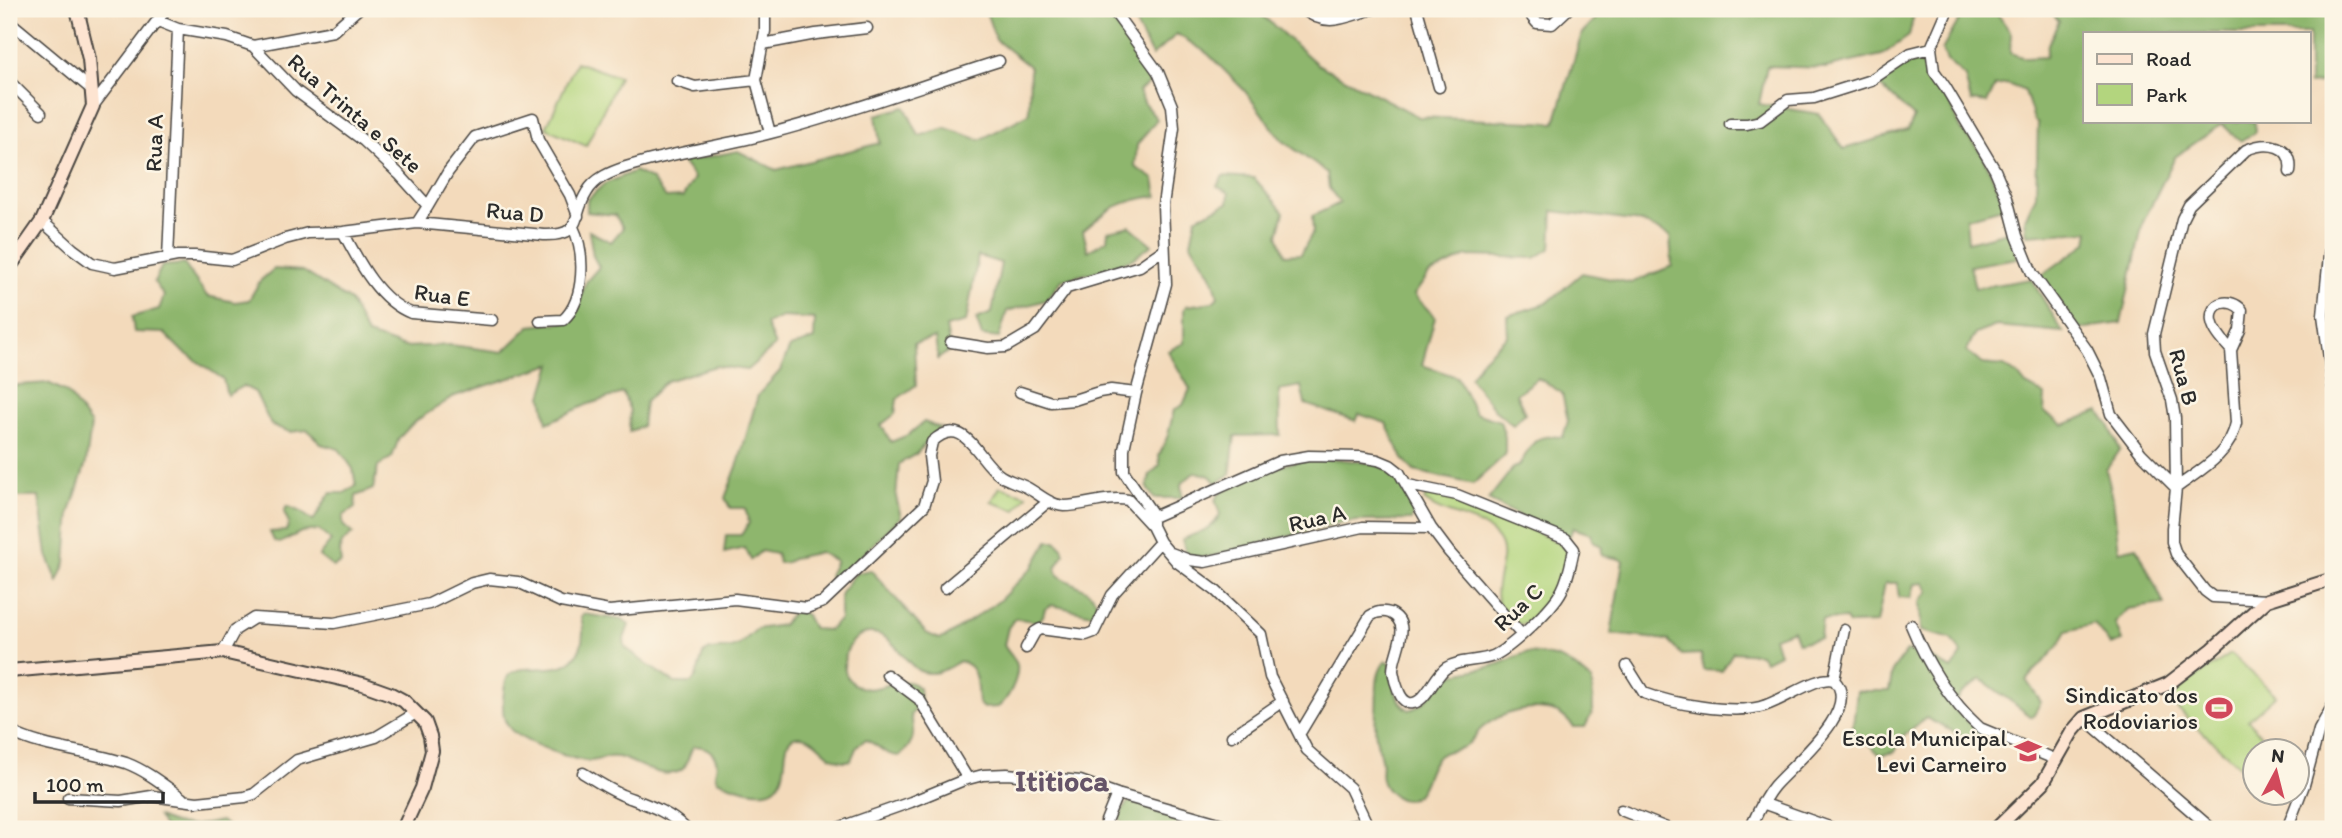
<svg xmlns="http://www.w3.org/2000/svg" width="2342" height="838" viewBox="0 0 2342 838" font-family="Itim,sans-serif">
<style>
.green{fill:#b3d57e;stroke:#6f8054;stroke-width:2}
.forest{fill:#8eb66d;stroke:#5c704c;stroke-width:2}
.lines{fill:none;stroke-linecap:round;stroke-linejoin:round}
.street-casing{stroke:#494541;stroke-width:13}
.secondary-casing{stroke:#494541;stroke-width:16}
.street{stroke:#fff;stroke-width:10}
.secondary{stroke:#fde4d1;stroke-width:12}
.labels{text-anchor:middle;stroke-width:5;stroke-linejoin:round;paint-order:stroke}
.street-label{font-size:23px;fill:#2b2b2b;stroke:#fcf5e5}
.poi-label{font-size:23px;fill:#2b2b2b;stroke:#fcf5e5;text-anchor:end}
.district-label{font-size:30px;font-weight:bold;fill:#655468;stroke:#fcf5e5}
</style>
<rect width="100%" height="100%" fill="#fcf5e5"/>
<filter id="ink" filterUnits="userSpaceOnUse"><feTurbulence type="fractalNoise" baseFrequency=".0143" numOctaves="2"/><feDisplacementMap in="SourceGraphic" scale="14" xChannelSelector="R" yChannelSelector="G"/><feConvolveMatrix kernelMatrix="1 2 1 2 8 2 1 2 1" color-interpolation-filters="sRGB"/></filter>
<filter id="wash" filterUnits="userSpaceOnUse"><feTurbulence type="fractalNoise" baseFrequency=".00686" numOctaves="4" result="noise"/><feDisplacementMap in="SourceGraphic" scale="28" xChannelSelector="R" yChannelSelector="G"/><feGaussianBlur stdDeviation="1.57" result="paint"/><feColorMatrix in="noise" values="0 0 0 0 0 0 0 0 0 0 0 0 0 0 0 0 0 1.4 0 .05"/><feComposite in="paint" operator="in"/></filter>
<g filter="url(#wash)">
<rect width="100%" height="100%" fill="#f3dabb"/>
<path class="green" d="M576,62L619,77L586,146L546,128Z
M1000,487L1027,495L1016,510L991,502Z
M1429,492C1452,500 1556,535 1566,549C1582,571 1535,636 1514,622C1473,594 1519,562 1495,536C1476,516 1444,517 1424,500Z
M2231,654L2276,695L2248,720L2274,750H2254V780L2165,697Z"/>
<path class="forest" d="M985,9H1108L1107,13L1155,78L1139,91L1145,105L1157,119L1137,145L1135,167L1154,179L1157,196C1119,201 1111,207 1083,231L1088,251L1107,240L1108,231L1130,226L1152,245L1132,259L1101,270L1062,280L1046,300L1007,311L999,338L982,336L976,319L992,313L1001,263L978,256L966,322L946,327L950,350L938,359L935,338L914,343L916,385L897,399L895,414L881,425L891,442L908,435L924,422L940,428L916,454L899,464L896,497L901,517L833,584L829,575L836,561L819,552C811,555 803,555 795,558C788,560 788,564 779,563L776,554L761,551L751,560L745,548L724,553L726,535H741L749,523L745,508H730L725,498L739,461L758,395L780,371L790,347L814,339L815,319L782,317L766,324L775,346L747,370L716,366L666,381L645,402L642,426L629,432L630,411L623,393L586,405L547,423L542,396L552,364L455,396L414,422L399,438L392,457L378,466L373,489L356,496L355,508L343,516V525L353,534C340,542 338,548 341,563L333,567L319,556L331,541L319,530L301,532L280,543L274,541L270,532L286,531L289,523L284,512L287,506L301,512L313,521C320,512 324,500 331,493H344L356,486L353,469L339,449L321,444L308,430L290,432L271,425L255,392L243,386L227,395L223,379L181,350L164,333L134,332L132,317L159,309L164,296L154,282L162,266L184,264L207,296L235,302L249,300L260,281L274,269L303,271L350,301L367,335L405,347L451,345L503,352L530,326L564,322L576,310L586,282L599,267L593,256L589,231L611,242L623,228L615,215L587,212V200L604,184L635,171L651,179L666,198L683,197L694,178L682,162L738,151L776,170L880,143L876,115L905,107L919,136L946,128L980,140L1029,114L1030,67L996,40Z
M1128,9H1255L1317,64L1419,117L1555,123L1582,33L1605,9H1915L1909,36L1882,55L1825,68L1767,66L1759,104L1819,114L1844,149L1908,130L1914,117L1880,86L1897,66L1915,56L1950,103L1961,129L1983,155L2006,207L1966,218L1968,242L2011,231L2017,258L1970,266L1975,288L2031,279L2063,332L1996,326L1975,334L1966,351L1982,364L2004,366L2018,375L2026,385L2045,395L2044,412L2064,425L2099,411L2109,425L2120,450L2106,470L2113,498L2119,551L2137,547L2164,604L2128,609L2115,623L2122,641L2110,645L2094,624L2067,631L2057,648L2026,680L2041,702L2032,717L1981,679L1960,695L1952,707L1981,733L1980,745L1926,718L1903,736L1895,752L1880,755L1865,740L1852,734L1857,691H1889L1893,670L1907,651L1932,659L1952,669L1962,654L1952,639L1921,631L1920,601L1929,591L1924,583L1915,584L1911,598L1899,597L1897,583H1885L1877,623L1849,624L1846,619L1822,620L1820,638L1798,643L1793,630L1774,637L1779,654L1765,661L1760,654L1733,652L1722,671L1703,670L1701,654L1682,655L1668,640L1611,634L1623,561C1617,556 1609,559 1601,554L1602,547L1592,540L1591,534L1573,528L1568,540L1488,500L1513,468L1519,466C1534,442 1532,434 1563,437L1568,421L1562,393L1538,378L1516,394L1525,413L1513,425L1497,412L1470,378L1481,361L1508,335L1507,316L1547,303L1582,273L1631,283L1672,266L1670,236L1642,222L1553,211L1551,248L1535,258L1467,256L1429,274L1414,295L1435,317L1422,365L1457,377L1475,413L1500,421L1505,437V455L1473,484L1414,471L1403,459L1386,423L1359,414L1356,421L1305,404L1301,386L1279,390L1280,435L1235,436L1230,475L1216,483L1210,476L1195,472L1181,484L1182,498H1154L1147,488L1150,475L1160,465L1159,456L1168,435L1174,410L1183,405L1190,389L1168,351L1184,343V309L1186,306L1213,302L1218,297C1213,270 1203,265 1191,243L1196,218L1228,203L1229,193L1217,186L1223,176L1254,178L1284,212L1278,235L1285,255L1301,254L1313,232L1312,216L1340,203L1329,188L1327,173L1282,140L1244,90L1207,53L1177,34L1152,56Z
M1969,9H1994L2011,33L2010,53L2025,58L2046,57L2048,44L2059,21L2049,9H2333V82L2309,84V33H2085V121H2254L2255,132L2240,141L2222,124L2175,157L2143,222L2121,323L2079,329L2041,276L2087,243L2089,231L2027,235L2025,219L2036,195L2038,123L2034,120L2025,91L2007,84L1995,86L1987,103L1971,101L1965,77L1947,61L1942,50L1960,18Z
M48,383L67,392L91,425L86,463L70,512L66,563L58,582L47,555L39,497H9V388L18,385Z
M1337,459C1387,465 1395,462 1414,512L1411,520L1357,521L1339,523L1213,556L1195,558L1186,553L1182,540C1197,531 1212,532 1220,514L1215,500L1220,493L1264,470L1299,461Z
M1048,541H1056L1062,547L1064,554L1056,568L1058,575C1074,587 1103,589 1096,615L1052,605L1045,609L1043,616L1038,622L1015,618L1008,628L1004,645C1007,652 1015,658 1017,665C1019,678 1008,700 998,707L983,708L978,703C976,686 980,667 960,661C954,664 948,669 941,671C905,684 903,634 871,633C847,632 834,671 854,684C877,700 900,669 919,688L920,703L911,715C915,734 915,744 899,756C881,755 880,744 865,740L857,746L851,760C827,767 819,734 798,736C767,738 816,821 717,780L715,773C721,757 710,746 694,746C687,754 689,768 678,772C660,779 638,763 622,758C609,754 602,760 591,761C576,762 528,743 516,734C510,730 505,723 504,717C502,708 503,682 509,675C526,659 565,682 580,649C584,638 584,628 581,617L584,614L623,620L629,625L624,639L625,647L646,664L675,683H691L696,677L703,654L710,650L731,648L739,645L757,629L782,625L792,613L799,611L806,615L813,629L829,630L840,619V596L842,591L856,573L871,570L926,633L939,639L946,637L999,601L1033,567Z
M1527,653C1559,655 1568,660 1592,681L1593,711L1585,727H1574C1569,722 1564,716 1558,713C1533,704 1502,711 1482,728C1476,733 1472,743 1464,747C1453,752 1443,749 1435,760C1426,770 1425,794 1410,799C1399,803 1385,791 1382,780C1380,773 1383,766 1381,759C1376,737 1374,736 1376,712C1378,695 1373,675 1386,661L1390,662C1393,679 1393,700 1409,710C1427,706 1432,688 1447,678C1463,669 1479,671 1496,665C1507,662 1516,655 1527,653Z
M1136,801L1161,814L1206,823L1210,829H1132L1124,827L1119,817L1127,803Z
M158,817C183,828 194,827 221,821L231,829H165Z"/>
</g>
<g filter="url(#ink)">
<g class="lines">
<g class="street-casing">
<path id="street" d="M596,9L599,10
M765,9V31L756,80L770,133
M1303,9C1327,29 1345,17 1373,9
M1417,9L1439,87
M1530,9L1532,17L1537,23L1552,24L1568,9
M1948,9L1931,48L1934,71L1946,88L1995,170L2007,198L2017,236L2032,273L2087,350L2101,378L2111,414L2141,453L2176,488C2200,470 2230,455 2236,423L2231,350L2240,330L2242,310C2231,297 2209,301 2212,321C2214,332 2224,342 2231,350
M1113,10L1158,72L1172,106L1174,128L1163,205L1166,284L1136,393L1124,449V472L1152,513V526L1160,542L1177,562L1216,591L1261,634L1270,677L1307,750L1350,788L1367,824
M9,21L91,89
M158,21L178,29L227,37L253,46L296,91L364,141L399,174L428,206L417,223
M763,44L816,34L867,28
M253,46L333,31L358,9
M9,81L41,113
M677,81L695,87L756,80
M93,106L166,9
M1730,124H1747L1760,121L1788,100L1814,98L1871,80L1911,53L1931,48
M428,206L448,172L475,137L533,118L538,140L570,195L578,216
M2333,217L2323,315L2333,387
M42,221L73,249L92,263L115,268L177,256H195L232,260L285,239L308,233L343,232L417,223L544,235C584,236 571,217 587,192C595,178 611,172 626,167C673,152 723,146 771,133C848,113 923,85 999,61
M343,232C359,262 378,300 411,313L492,320
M168,258L178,29
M540,321L563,320C586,299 585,252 573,227
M951,342L988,348L1006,347L1035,330L1067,288L1140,266L1163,250
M1020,392L1051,402L1074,400L1099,392L1111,390L1136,393
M1153,517L1280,461L1309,456L1360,457L1378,460L1390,465L1399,472L1431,528L1449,552L1521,634
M1171,553L1189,560L1205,562L1363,527L1431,528
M945,588L1049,501
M2267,600L2213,597L2205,591L2176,554L2172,542V528L2176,488L2175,418L2172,400L2155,351L2154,334L2182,219L2189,205L2246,150C2267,141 2294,144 2290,172
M1911,625C1926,662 1950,701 1980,728L2057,760
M1026,648L1035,632L1040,629L1086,635L1094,632L1112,595L1160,542
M223,652L235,630L254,618L334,623L429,604L472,583L489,579L518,582L561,602L609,611L735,599L806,608L823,602L924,506L932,481L929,456L932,442C965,411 978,462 1001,476C1009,481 1018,483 1026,487C1038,493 1049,505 1064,506C1086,506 1106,496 1128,500L1152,526
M1627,666L1644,693C1673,704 1730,714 1760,707C1782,702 1818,674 1834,680
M887,675L919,699L968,779
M1834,680L1844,630
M2084,718L2212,829
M9,731C45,750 87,750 126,763C147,771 164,785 182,798
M1300,733L1370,616C1376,612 1382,610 1390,613C1414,624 1393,652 1393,671C1394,678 1396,685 1399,692C1401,697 1403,701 1409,703C1425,706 1434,676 1446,668C1460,659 1478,662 1493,656C1512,647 1553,608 1562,590C1569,577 1571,562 1574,549L1566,539L1457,495L1408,485
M1232,736L1283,701
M583,773C596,781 608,789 622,795C645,804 669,811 686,829
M68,798L121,801L152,796L197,802L245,797L254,794L297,760L376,737L416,713
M1762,803L1835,829
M1621,810L1669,829
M835,829L911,802L964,780L983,775L1007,774L1080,781L1117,794L1240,829
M1107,829L1106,821L1117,794
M1338,829C1357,822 1372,825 1391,829
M1750,829C1757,814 1763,799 1774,786C1792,765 1863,709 1834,680
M2287,829L2304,785L2319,730L2333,705"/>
</g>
<g class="secondary-casing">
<path id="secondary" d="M9,268L42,221L93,106L89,59L77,9
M9,671L223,652L363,684L391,694L404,701L425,722L430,736L432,751L422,788L403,829
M1996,829L2043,783L2072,732L2084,718L2168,684L2213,649L2267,600L2333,579"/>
</g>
<use href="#street" class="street"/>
<use href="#secondary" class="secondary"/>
</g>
</g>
<defs>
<g id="stadium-bare" transform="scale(2.1)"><path d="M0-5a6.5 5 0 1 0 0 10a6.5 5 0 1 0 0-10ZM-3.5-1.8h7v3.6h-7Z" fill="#d1495b" stroke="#fcf5e5" stroke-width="2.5" paint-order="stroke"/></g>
<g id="school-bare" transform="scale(2.1)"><path d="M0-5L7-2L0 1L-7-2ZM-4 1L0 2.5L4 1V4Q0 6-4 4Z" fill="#d1495b" stroke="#fcf5e5" stroke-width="2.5" paint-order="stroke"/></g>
</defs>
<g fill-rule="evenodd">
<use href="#stadium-bare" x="2219" y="708"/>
<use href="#school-bare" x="2028" y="751"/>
</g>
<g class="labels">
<g class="street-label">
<text transform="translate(355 113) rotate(41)" y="8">Rua Trinta e Sete</text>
<text transform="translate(154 143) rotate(-88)" y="8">Rua A</text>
<text transform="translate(515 212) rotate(5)" y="8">Rua D</text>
<text transform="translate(442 295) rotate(8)" y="8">Rua E</text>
<text transform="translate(2184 377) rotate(75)" y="8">Rua B</text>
<text transform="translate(1317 518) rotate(-13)" y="8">Rua A</text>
<text transform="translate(1518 607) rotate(-44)" y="8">Rua C</text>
</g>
<g class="poi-label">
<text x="2198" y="703">Sindicato dos<tspan x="2198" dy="26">Rodoviarios</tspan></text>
<text x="2007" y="746">Escola Municipal<tspan x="2007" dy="26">Levi Carneiro</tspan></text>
</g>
<g class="district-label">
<text x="1062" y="791">Ititioca</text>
</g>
</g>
<rect width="2342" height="838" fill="none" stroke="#fcf5e5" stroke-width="35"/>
<rect x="2083" y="32" width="228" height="91" fill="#fcf5e5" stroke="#a8a49b" stroke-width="2"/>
<rect x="2097" y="54" width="35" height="10" fill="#fde4d1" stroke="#a8a49b" stroke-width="2"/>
<text x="2146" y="66" font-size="21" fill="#2b2b2b">Road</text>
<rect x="2097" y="84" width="35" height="21" fill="#b3d57e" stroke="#a8a49b" stroke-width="2"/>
<text x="2146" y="102" font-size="21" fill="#2b2b2b">Park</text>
<g transform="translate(2276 772) rotate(7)"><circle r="33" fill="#fcf5e5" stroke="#a8a49b" stroke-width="2"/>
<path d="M0-5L12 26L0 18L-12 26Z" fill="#d1495b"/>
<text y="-10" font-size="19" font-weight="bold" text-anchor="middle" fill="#2b2b2b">N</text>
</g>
<path d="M35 792v10h128v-10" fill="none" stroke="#2b2b2b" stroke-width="3.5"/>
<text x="46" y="792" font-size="21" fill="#2b2b2b" stroke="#fcf5e5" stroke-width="5" paint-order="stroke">100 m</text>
</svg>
